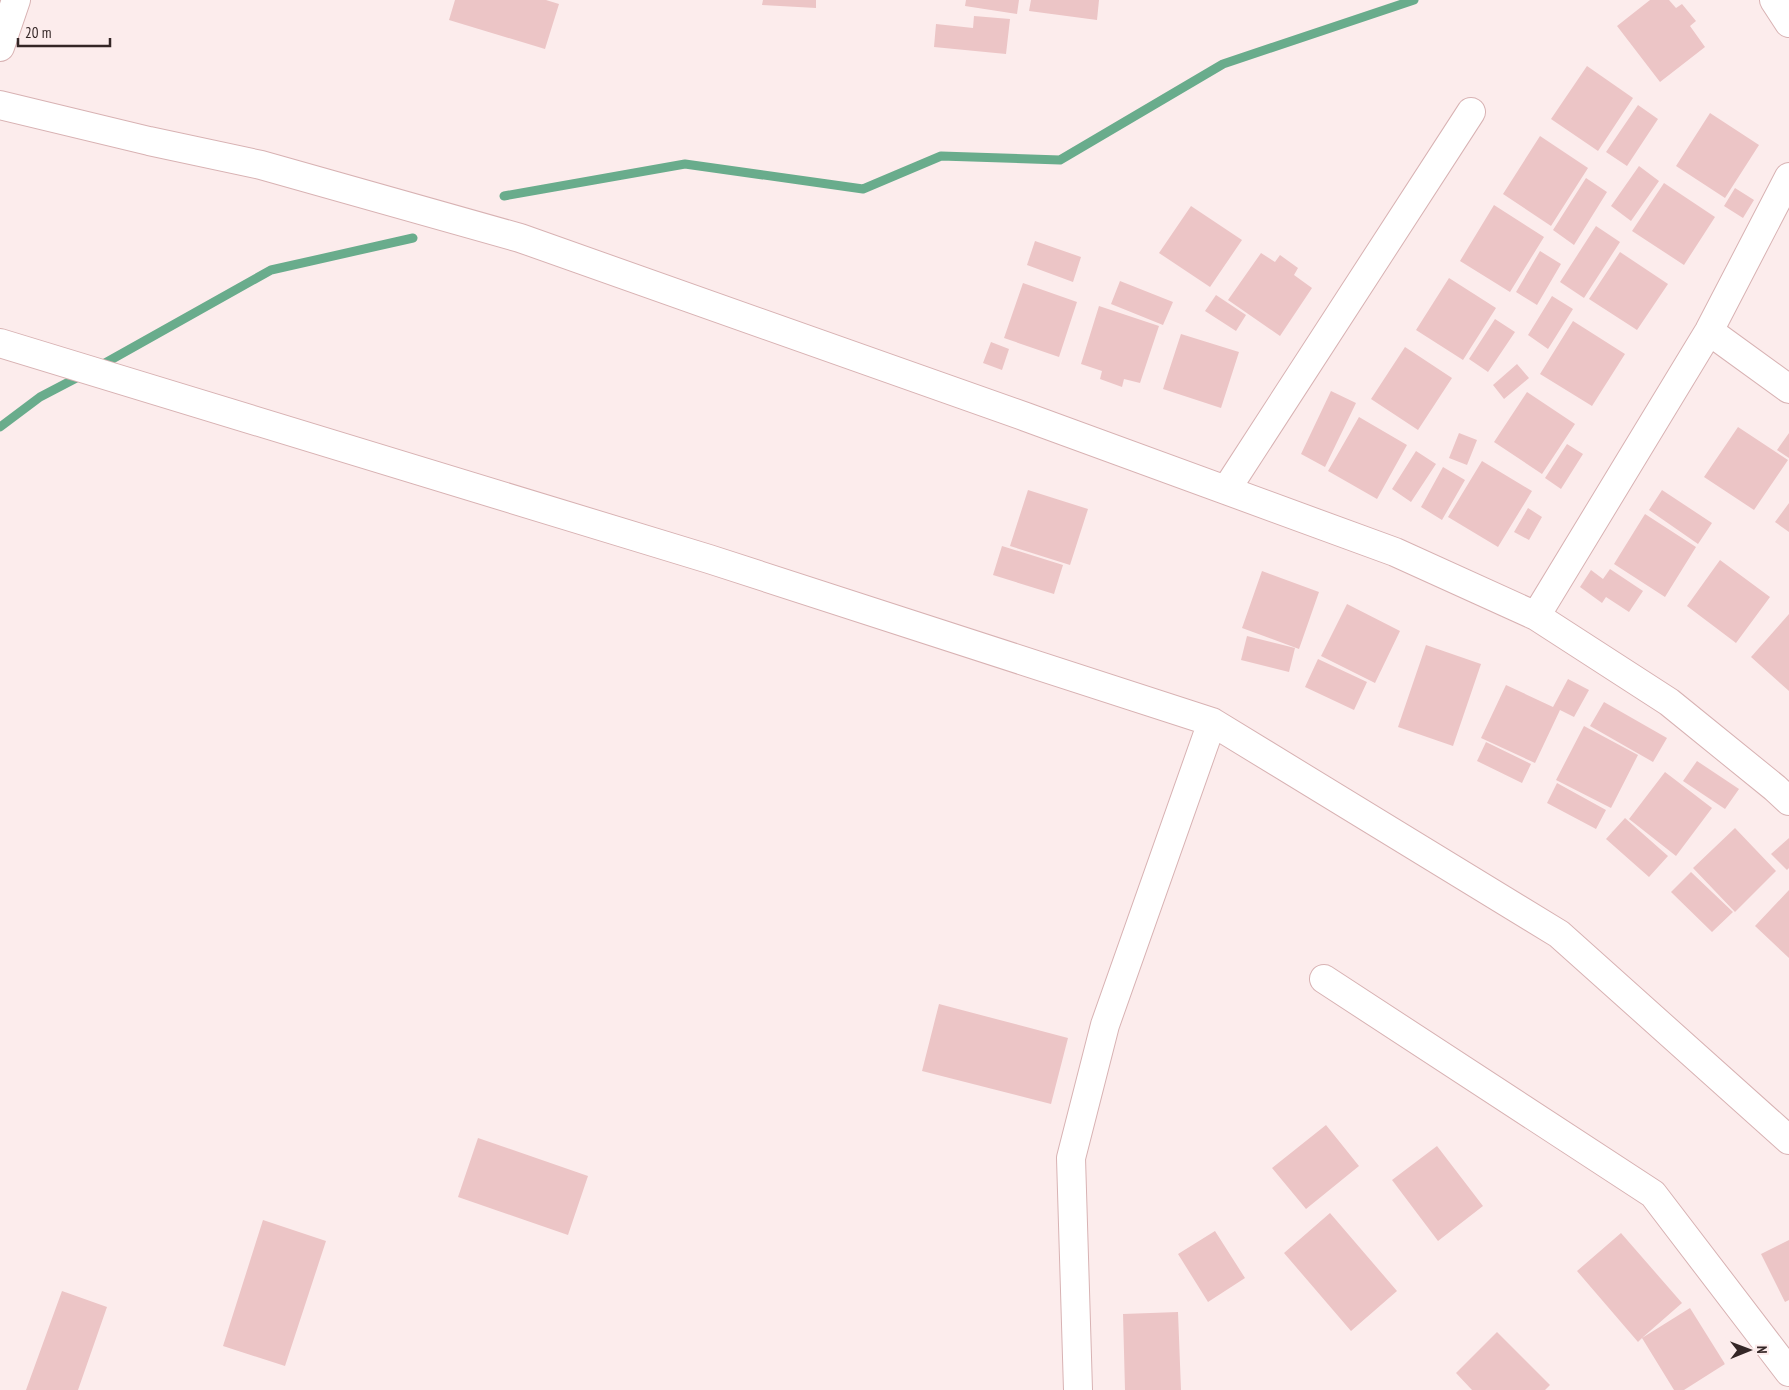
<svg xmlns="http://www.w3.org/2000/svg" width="1789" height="1390" viewBox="0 0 1789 1390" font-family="'PT Sans Narrow',sans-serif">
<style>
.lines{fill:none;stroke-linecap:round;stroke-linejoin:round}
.stream{stroke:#69ac8c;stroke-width:9}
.building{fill:#ecc5c6}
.minor-casing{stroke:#d8b2b3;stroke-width:30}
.minor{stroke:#fff;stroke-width:28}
</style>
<rect width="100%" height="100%" fill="#fcecec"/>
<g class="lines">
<path class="stream" d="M504,196L685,164L863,189L941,156L1060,160L1223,64L1414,0
M98,367L271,270L413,238
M0,427L40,397L84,374"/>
</g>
<path class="building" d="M455,0H546L559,4L545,49L449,20Z
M763,0H816V8L762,5Z
M966,0H1019L1017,14L965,6Z
M1031,0H1099L1097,20L1029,11Z
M1650,0H1669L1676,8L1682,4L1696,21L1690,26L1705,47L1660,82L1617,26Z
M974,16L1010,19L1006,54L934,47L936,24L973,28Z
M1587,66L1633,98L1598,151L1551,119Z
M1638,105L1658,119L1627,166L1606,152Z
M1710,113L1759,145L1725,198L1676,166Z
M1540,136L1588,168L1551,226L1503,194Z
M1639,166L1659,181L1631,221L1611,206Z
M1586,178L1607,192L1574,245L1553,230Z
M1664,183L1715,217L1684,265L1632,231Z
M1735,188L1754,200L1743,218L1724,206Z
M1494,205L1544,237L1510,292L1460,261Z
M1191,206L1242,240L1210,287L1159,253Z
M1596,226L1620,242L1584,298L1560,282Z
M1035,241L1081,257L1073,282L1027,265Z
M1540,251L1561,264L1537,305L1516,292Z
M1620,252L1668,284L1637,330L1589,299Z
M1261,253L1275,262L1280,255L1298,268L1294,275L1312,288L1280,336L1228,300Z
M1449,278L1496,308L1463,360L1416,330Z
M1120,281L1173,302L1163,325L1111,304Z
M1023,283L1077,302L1059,357L1004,338Z
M1216,295L1246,315L1236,331L1205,311Z
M1552,296L1573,309L1548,349L1528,335Z
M1099,306L1159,326L1140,383L1124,379L1122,387L1100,379L1102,371L1081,364Z
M1495,319L1515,332L1488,372L1469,359Z
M1573,321L1625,354L1592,406L1540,374Z
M1181,334L1239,352L1221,408L1163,389Z
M991,342L1009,349L1002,370L983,363Z
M1405,347L1452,378L1418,430L1371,399Z
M1517,364L1529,378L1504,399L1493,385Z
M1331,391L1356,403L1325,467L1301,454Z
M1527,392L1575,424L1542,474L1494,442Z
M1359,417L1407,445L1377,499L1328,471Z
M1738,427L1788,460L1754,510L1704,477Z
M1459,433L1477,440L1467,465L1449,458Z
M1789,433V458L1777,450Z
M1567,444L1583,454L1561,489L1545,478Z
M1416,451L1436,464L1411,502L1392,489Z
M1482,461L1532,491L1498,547L1448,517Z
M1443,467L1465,480L1442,520L1421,507Z
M1028,490L1088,509L1070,565L1010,546Z
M1662,490L1712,523L1698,544L1649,510Z
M1789,503V532L1775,522Z
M1528,508L1542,517L1529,540L1514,532Z
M1645,514L1696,547L1665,597L1614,564Z
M1002,546L1063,565L1054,594L993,575Z
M1720,560L1770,597L1736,643L1687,606Z
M1610,569L1643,591L1629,612L1606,597L1602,603L1580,587L1591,570L1603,579Z
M1262,571L1319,592L1299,649L1242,628Z
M1347,604L1400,631L1375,683L1321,656Z
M1789,614V691L1751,657Z
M1247,636L1295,648L1289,672L1241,660Z
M1426,645L1481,664L1453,746L1398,727Z
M1318,659L1367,682L1354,710L1305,687Z
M1568,679L1589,690L1574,717L1560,710L1535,763L1481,738L1506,685L1553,707Z
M1604,702L1667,738L1653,762L1590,726Z
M1584,726L1638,755L1611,808L1556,780Z
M1486,742L1531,764L1522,783L1477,761Z
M1697,761L1739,789L1725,809L1683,781Z
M1665,772L1712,808L1676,856L1629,819Z
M1557,783L1606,810L1596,829L1547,803Z
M1625,818L1668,856L1649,877L1606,839Z
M1735,828L1776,871L1735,912L1693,868Z
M1789,838V868L1787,870L1771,854Z
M1691,872L1733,912L1712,932L1671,892Z
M1789,890V958L1755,926Z
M939,1004L1068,1038L1051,1104L922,1071Z
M1326,1125L1359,1166L1306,1209L1272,1168Z
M478,1138L588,1176L568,1235L458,1197Z
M1437,1146L1483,1206L1438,1241L1392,1180Z
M1330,1213L1397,1291L1351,1331L1284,1253Z
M263,1220L326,1241L285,1366L223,1346Z
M1215,1231L1245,1278L1208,1302L1178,1254Z
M1621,1233L1682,1303L1642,1338L1690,1308L1725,1364L1684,1390H1674L1642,1338L1638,1342L1577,1271Z
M1789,1240V1300L1785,1302L1761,1254Z
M62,1291L107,1307L78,1390H26Z
M1178,1312L1181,1390H1125L1123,1314Z
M1497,1332L1550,1385L1545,1390H1472L1456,1373Z"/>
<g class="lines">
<g class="minor-casing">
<path id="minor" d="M1774,0L1789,23
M0,47L16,0
M0,105L149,141L261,165L520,238L1026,417L1395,552L1536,616L1669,702L1775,788L1789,801
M1709,331L1789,389
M0,343L709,559L1212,722L1559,934L1789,1140
M1226,490L1471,112
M1536,616L1709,331L1789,177
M1324,979L1653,1194L1789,1372
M1078,1390L1071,1158L1105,1025L1212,722"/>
</g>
<use href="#minor" class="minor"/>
</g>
<g transform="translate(1749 1350) rotate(89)" stroke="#fcecec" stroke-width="4" paint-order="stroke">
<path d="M0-4L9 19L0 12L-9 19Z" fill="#342626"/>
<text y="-8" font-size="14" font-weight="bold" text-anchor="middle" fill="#342626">N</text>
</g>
<path d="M18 38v8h92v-8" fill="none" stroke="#342626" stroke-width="2.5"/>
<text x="25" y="38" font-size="15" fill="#342626" stroke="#fcecec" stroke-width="4" paint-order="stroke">20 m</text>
</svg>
